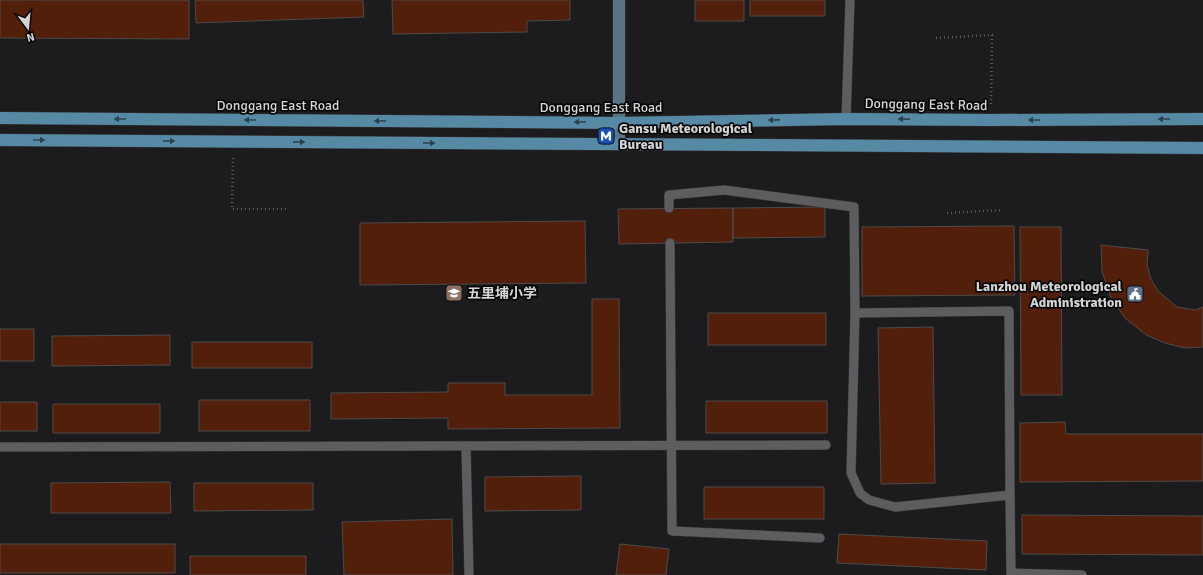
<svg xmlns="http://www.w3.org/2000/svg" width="1203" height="575" viewBox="0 0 1203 575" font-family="Signika,'Noto Sans SC',sans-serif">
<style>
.building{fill:#521f0b;stroke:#4e4a49}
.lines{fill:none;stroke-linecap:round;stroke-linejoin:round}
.lane-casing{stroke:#373739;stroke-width:10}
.secondary-casing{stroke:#373739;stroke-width:13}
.primary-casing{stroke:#373739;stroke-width:13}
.path{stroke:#5a5a5c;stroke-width:2.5;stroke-dasharray:1 3;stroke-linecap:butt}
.lane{stroke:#5d5d60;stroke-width:9}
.secondary{stroke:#597382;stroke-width:12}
.primary{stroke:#5689a4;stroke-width:12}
.oneway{fill:#2a414e}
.labels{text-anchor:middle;stroke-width:3.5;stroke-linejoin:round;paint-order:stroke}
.street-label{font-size:14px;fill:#d4d4d6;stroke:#060607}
.poi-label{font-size:14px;font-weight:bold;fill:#d4d4d6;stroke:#060607;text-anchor:start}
</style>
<rect width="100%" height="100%" fill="#1c1c1e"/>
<path class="building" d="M0,0H189V39L0,38Z
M195,0H363L364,17L196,23Z
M392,0H570V20L527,21V32L393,34Z
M695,0H744V21H695Z
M750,0H825V16H750Z
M825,207V237L733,238V208Z
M733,208V242L619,244L618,209Z
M585,221L586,283L360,285V223Z
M1014,226L1015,295L862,296V227Z
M1020,227H1061L1062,395H1021Z
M1101,245L1148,250L1147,265L1151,279L1158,291L1177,307L1195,310L1203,307V347L1185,348L1165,343L1146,335L1125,318L1110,296L1102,271Z
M592,299H619L620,428L448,429V418L331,419V393L448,392V383H505V395H592Z
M708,313H826V345H708Z
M933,327L935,483L881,484L878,328Z
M0,329H34V361H0Z
M170,335V365L52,366V336Z
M192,342H312V368H192Z
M199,400H310V431H199Z
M706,401H827V433H706Z
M0,402H37V431H0Z
M53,404H160V433H53Z
M1065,422L1066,434H1203V481L1020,482V423Z
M581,476V510L485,511V477Z
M170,482L171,513H51V483Z
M194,483H313V510L194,511Z
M704,487H824V519H704Z
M1022,515L1203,516V555L1022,554Z
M452,519L453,575H344L342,522Z
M839,534L987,541L986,570L837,563Z
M0,544H175V573H0Z
M620,544L669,549L666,575H616Z
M190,556H306V575H190Z"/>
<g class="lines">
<g class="lane-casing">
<path id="lane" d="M846,119L850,0
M669,208V195L724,190L854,207L855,313L851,473L860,493L869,500L895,507L1010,495L1011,575
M670,243L672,531L820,538
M855,313L1009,311L1010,495
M466,446L469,575
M0,447L826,445
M1011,573L1082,575"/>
</g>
<g class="secondary-casing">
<path id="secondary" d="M619,0V144"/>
</g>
<g class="primary-casing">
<path id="primary" d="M0,118L619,123L846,119L990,120L1203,119
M0,140L1203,148"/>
</g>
<path class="path" d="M936,38L992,35L991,104
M233,158L232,209H288
M947,213L1003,210"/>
<use href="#lane" class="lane"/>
<use href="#secondary" class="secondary"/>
<use href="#primary" class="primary"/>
</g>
<defs><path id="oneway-solid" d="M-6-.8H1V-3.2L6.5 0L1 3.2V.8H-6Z"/></defs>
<g class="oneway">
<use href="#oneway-solid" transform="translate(120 119) rotate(-180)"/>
<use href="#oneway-solid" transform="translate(904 119) rotate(-179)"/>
<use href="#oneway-solid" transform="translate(1164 119) rotate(180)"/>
<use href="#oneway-solid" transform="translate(250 120) rotate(-180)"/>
<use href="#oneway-solid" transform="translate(774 120) rotate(179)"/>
<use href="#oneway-solid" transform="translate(1034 120) rotate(180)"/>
<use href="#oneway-solid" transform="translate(380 121) rotate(-180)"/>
<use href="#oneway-solid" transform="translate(580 122) rotate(-180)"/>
<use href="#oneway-solid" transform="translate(39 140)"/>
<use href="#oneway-solid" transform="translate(169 141)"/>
<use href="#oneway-solid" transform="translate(299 142)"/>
<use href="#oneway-solid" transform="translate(429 143)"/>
</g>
<defs>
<g id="metro-square" transform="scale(0.9)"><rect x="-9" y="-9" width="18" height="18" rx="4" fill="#1a4fb4" stroke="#060607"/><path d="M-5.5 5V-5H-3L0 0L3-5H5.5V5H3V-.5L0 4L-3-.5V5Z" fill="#fff"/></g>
<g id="school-square" transform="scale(0.9)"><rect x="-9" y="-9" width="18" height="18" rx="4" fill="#8d6e63" stroke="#060607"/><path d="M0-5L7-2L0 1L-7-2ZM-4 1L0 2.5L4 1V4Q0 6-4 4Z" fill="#fff"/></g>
<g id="civic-square" transform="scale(0.9)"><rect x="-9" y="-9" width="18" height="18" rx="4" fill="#5c6f8a" stroke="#060607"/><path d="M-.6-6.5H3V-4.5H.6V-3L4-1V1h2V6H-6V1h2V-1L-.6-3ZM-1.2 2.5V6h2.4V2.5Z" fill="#fff"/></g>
</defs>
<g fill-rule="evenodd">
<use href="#metro-square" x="606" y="136"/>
<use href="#school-square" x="454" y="293"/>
<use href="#civic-square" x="1135" y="294"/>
</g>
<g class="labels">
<g class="street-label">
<text transform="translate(926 104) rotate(1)" y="5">Donggang East Road</text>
<text x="278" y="110">Donggang East Road</text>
<text x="601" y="112">Donggang East Road</text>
</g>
<g class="poi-label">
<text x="619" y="133">Gansu Meteorological<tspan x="619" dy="16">Bureau</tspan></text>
<text x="1122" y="291" text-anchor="end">Lanzhou Meteorological<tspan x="1122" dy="16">Administration</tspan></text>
<text x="467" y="298">五里埔小学</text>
</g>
</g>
<g transform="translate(28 28) rotate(164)" stroke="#060607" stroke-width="3" paint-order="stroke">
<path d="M0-3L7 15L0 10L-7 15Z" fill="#d4d4d6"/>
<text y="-6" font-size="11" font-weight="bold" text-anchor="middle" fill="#d4d4d6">N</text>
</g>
</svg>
